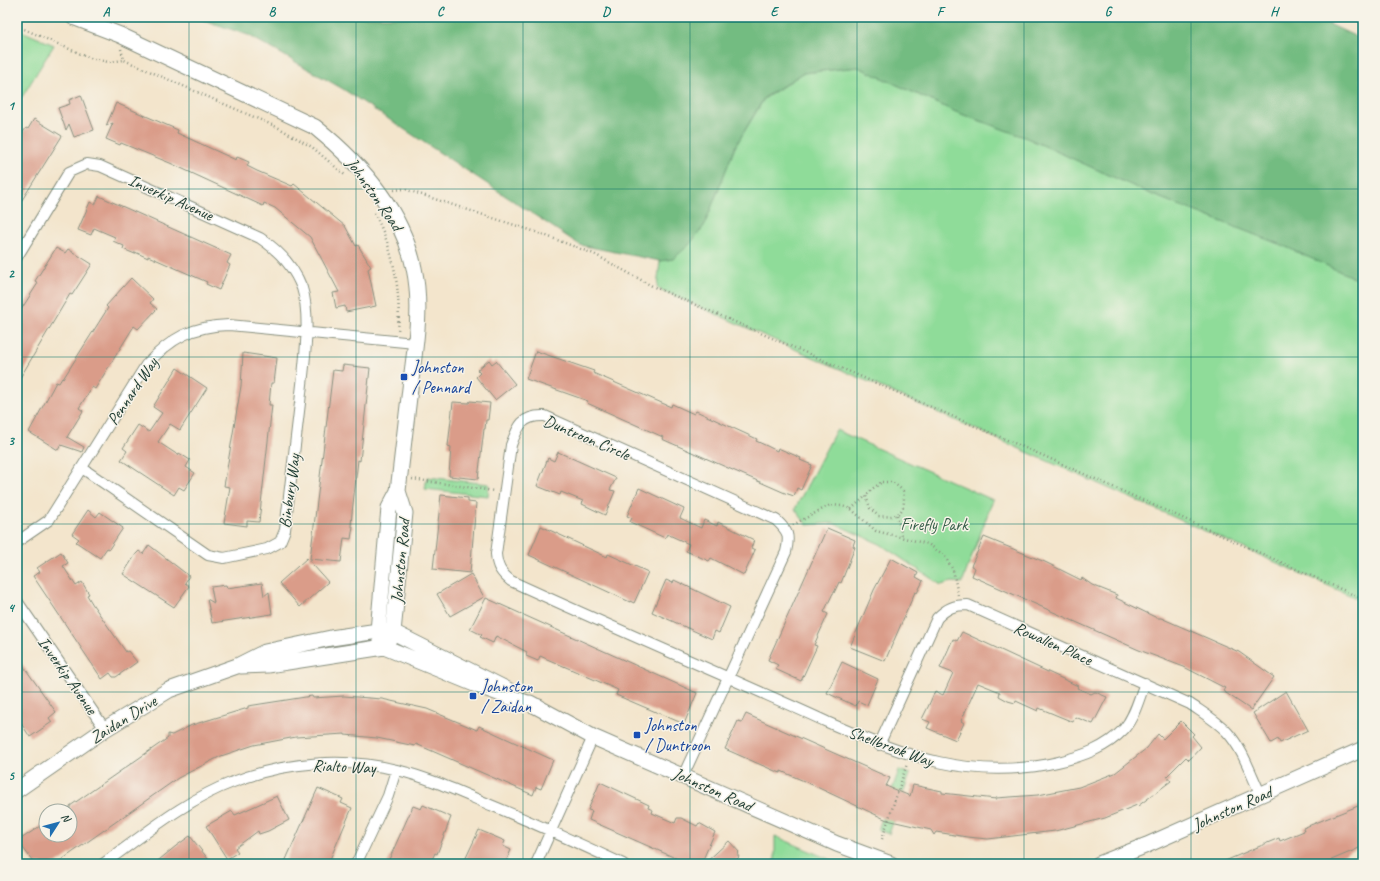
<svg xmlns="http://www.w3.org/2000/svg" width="1380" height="881" viewBox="0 0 1380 881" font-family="Caveat,sans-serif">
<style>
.green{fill:#8fdc99;stroke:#578c66}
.forest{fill:#73bc81;stroke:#497c5a}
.building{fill:#da9c89}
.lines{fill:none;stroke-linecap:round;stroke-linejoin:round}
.street-casing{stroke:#899180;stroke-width:12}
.secondary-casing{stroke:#899180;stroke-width:17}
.path{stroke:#899180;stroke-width:2.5;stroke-dasharray:1 3;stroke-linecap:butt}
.street{stroke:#fff;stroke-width:10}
.secondary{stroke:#fff;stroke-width:15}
.grid{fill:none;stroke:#0f766e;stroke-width:1;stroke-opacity:0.55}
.transit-dot{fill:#1a4fb4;stroke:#f7f3e8;stroke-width:1.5}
.labels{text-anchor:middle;stroke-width:3;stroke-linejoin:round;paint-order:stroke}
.street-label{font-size:17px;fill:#1f3d34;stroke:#f7f3e8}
.transit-label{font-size:17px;fill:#164399;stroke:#f7f3e8;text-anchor:start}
.park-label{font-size:17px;fill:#355d48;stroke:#f7f3e8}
.neatline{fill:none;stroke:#0f766e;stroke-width:1.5}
.grid-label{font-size:13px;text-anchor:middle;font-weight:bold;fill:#0f766e}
</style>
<rect width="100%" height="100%" fill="#f7f3e8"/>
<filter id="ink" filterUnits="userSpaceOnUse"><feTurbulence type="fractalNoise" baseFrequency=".025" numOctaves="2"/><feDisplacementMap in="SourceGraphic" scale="8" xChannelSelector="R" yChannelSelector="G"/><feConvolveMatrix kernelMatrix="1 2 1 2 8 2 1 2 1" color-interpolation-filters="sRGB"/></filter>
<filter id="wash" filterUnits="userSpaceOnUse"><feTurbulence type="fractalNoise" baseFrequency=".012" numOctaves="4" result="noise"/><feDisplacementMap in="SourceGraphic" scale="16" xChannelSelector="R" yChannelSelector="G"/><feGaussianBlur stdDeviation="0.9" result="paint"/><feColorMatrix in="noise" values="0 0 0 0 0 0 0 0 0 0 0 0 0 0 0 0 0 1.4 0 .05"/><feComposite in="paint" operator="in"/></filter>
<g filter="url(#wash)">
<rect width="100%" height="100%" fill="#f3e5cc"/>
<path class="green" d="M17,29L54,45L22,97L17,95Z
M858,67L956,112L1027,138L1153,195L1284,246L1363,282V601L657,288L660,261L673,259L704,226L735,147L764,99L803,73Z
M836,430L993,500L962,583L952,582L941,585L880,544L833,523L807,525L795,509Z
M427,477L489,484L488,496L425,489Z
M899,770L910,774L889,834L878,830Z
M775,836L840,864H775Z"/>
<path class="forest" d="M199,17H1303L1329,24L1363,40V282L1284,246L1153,195L1027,138L956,112L858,67L803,73L764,98L735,147L704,226L689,245L673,259L660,261L580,245L343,89L248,35L203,20Z"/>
<g id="blocks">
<path class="building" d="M81,95L94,130L74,137L69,124L66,130L58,108L70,104L69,100Z
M116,103L178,130L177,133L236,160L237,157L249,162L247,166L257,171L292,186L294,184L345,226L356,246L358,245L371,267L368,269L376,306L346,312L345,306L336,308L333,293L339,292L310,237L275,208L264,203L263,206L170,163L121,143L120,145L106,139L113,123L106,126Z
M34,119L62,136L17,208V141L26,128L28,129Z
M99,196L231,255L227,263L230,265L219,290L206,284L207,282L148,256V258L135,252V254L123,249L124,246L113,241L115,237L94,228L91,235L78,230L90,202L95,205Z
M56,248L65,253L68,249L92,264L72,295L70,294L17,383V316L38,283L35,281Z
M131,278L153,299L150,303L157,309L138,329L134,326L95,389L92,387L79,408L83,411L67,437L84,447L82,452L61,445L58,450L29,432L56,382L59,383L62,378L63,379L108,308L106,306Z
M536,351L594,371L593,373L671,407L672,404L694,414L696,411L757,439L756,441L767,446L777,451L778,448L801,458L800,460L812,465L801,490L797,488L794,496L785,493L662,439L663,437L587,403L588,401L526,379Z
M243,353L277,358L274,383H271L269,405H272L259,522L247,521V526L224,523L230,487L224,486L241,386Z
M489,360L492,364L496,361L515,384L495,400L476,377L480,373L477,370Z
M343,365L370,368L360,461L358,460L352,513L351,526H353L351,539L344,538L341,562L310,559L333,370L342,371Z
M177,368L207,388L180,430L170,424L158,442L178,455L179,453L190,460L186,467L195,473L184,490L179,487L174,495L121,460L127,451L123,448L138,425L149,432L162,413L153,407Z
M470,401L490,403L488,420H486L485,429H484L478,479L449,476L451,447L448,446L453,402L469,403Z
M558,452L616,478L610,490L615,491L605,515L582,504L583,501L561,492L560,495L537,486L548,458L554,461Z
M639,488L684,509L680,518L701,528L704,520L717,526L718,522L754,540L751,548L755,550L744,575L711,558L709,561L686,551L689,544L667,534L665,538L630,522L632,518L627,516Z
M441,495L468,498V502L476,503L470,573L433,569Z
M88,510L96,517L100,512L123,528L109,549L107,548L100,558L76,542L79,539L72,534Z
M541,526L607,557L608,554L648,572L634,603L630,601V602L529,555Z
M827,528L855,540L853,546L855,547L841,583L839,582L834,593H833L824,612L828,614L814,645L817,646L801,681L775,669L778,665L768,660Z
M984,537L1045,562L1081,580L1082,578L1092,585L1117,595L1116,598L1157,618H1161L1239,652L1274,677L1251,710L1223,691L1225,688L1184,667L1139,650L972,576L975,568L971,566Z
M149,545L189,576L185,583L189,586L174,607L123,574L136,554L139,551L143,554Z
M61,552L68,563L63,566L76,586L82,582L89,594L87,595L93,605L126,652L128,651L137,662L116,677H113L110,673L102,679L33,576L40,572L37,568Z
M307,558L328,582L300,607L279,583Z
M891,558L918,573L916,577L923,581L917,593L915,592L885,661L850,647L874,590Z
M471,574L484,597L450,616L437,594Z
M666,580L673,583L674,580L730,607L719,633L715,631L712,639L652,612Z
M262,583L264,596L269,592L272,614L212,623L207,599L214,603L211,587L226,585L227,588Z
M486,598L697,693L684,724L616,695L618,690L568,668L540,656L538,661L526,656L527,652L496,636L493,643L480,637L482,635L470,629Z
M962,632L1078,686L1077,688L1091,694L1095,692L1107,697L1093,724L1075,717L1073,722L1039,708L1038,711L1016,701L1015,703L1008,701L999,696L1000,692L978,683L961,721L964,723L956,740L927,728L930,722L922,719L928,707L935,691L943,695L953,673L940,668L953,639L957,641Z
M17,657L56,712L49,718L52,722L30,737L17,717Z
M842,662L878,679L867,705L858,701L856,706L827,693Z
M1286,691L1308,730L1280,743L1278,739L1271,743L1253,713Z
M312,696L313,698L344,696L382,699L427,709L477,730L479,726L553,760L541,789L536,787L533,795L416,744L415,746L377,738L345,735V734L296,737L254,745L221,756L178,778L56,864H35L18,841L46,822V835H70V806L168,738V734L172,735L192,725L248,708V706Z
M746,714L890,778L886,786L910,796L913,785L942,791V793L996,799V798L1038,795L1079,787L1115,773L1147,748L1158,734L1163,739L1181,721L1194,734L1192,736L1201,747L1189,760L1186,757L1167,776L1171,781L1138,806L1137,805L1105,818L1055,831L988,839L967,837L936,832L934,835L931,830L887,820L804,781L781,771V773L775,771L725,749L738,721L742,722Z
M600,782L649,805L648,808L653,810L652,813L675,823L677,818H681L697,826L699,823L715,832L701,864H689L589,820L592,811L588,810Z
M318,788L343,799L341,803L352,808L328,864H284Z
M277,796L289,820L268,831L259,834L258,831L235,848L238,852L227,859L206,826L232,811L235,815Z
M1363,804V846L1355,850L1322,864H1218L1279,838L1280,841L1304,831L1303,828Z
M423,805L451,817L437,854L435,853L430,864H387L413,806L421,809Z
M479,830L505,841L503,846L511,850L505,864H463Z
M190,836L212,864H154L176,846Z
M729,841L739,852L737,854L739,857L736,860L739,864H704Z"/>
</g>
</g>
<g filter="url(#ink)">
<use href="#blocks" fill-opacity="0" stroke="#899180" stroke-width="1"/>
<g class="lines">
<g class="street-casing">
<path id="street" d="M17,257L69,172L87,164L100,166L260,238C278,250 294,267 302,288C312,319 303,371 300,403C295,445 290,488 285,530L280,542L267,549L224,558L208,555L82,468
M17,542L49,520L146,365C171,338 192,326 229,325L415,343
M17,601L105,729
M879,745L937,618C947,608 954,605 968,605L1190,704C1203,713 1217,721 1227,732C1243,749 1251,775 1261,795
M683,776L786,552C790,535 788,531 776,520L545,416C522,415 518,426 511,445L496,554C497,567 501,573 511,581C583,614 656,646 729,678C762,693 795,707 827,722C905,756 972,782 1058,762C1083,756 1106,748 1124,729C1135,716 1139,698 1145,683
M103,864C144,835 185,800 233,782C284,762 343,757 397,770C430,778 462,793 493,806C537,824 580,844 623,864
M356,864L388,796L396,770
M536,864L593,737"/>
</g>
<g class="secondary-casing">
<path id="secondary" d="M73,17L120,35L315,127C360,163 402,211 414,268C422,305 416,343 411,380C407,417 402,454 398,491L389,508L378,631L384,647L484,688L539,707
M389,639L393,632L405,513L398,491
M241,666L268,665L384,647
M530,703L593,737L837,844L891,864
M17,790L105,729L169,690L237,666L265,652L331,638L378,631L393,632L508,690
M1099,864L1147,845L1363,749"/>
</g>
<path class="path" d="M125,24L127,17
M17,26L90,58L108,62L124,60
M121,49L124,60L279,128L312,147L346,176
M394,190L404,189L536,232L594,254L652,286L1044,456L1363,599
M374,213C394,249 401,291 398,332
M412,479L494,491
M882,482H893L903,491C907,513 898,518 878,516L870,508L866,496L872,489Z
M851,509L866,496
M897,515L902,536
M793,525L830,505L842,506L851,509L876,531L928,544L944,555L953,570L958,595
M882,839L907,764"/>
<use href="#street" class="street"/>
<use href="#secondary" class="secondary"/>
</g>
</g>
<path class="grid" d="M189,17V864M356,17V864M523,17V864M690,17V864M857,17V864M1024,17V864M1191,17V864M17,189H1363M17,357H1363M17,524H1363M17,692H1363"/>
<g class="transit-dot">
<rect x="400" y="373" width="8" height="8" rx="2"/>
<rect x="469" y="692" width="8" height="8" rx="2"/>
<rect x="633" y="731" width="8" height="8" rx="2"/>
</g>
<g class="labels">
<g class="street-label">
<text transform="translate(375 194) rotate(55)" y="6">Johnston Road</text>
<text transform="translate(171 197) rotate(24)" y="6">Inverkip Avenue</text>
<text transform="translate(132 391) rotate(-56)" y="6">Pennard Way</text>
<text transform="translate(587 437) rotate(23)" y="6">Duntroon Circle</text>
<text transform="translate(289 491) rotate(-82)" y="6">Binbury Way</text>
<text transform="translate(400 561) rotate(-85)" y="6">Johnston Road</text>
<text transform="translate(1053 643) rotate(24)" y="6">Rowallen Place</text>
<text transform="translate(68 675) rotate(55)" y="6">Inverkip Avenue</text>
<text transform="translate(123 719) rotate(-32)" y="6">Zaidan Drive</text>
<text transform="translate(891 746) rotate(20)" y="6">Shellbrook Way</text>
<text transform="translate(344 766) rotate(2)" y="6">Rialto Way</text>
<text transform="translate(713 789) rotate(24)" y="6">Johnston Road</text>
<text transform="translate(1232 808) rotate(-24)" y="6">Johnston Road</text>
</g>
<g class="transit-label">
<text x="412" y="373">Johnston<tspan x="412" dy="20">/ Pennard</tspan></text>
<text x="481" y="692">Johnston<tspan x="481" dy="20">/ Zaidan</tspan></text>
<text x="645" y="731">Johnston<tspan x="645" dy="20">/ Duntroon</tspan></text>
</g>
<g class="park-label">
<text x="934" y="530">Firefly Park</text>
</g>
</g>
<rect width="1380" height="881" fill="none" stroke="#f7f3e8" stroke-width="44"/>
<g transform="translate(58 823) rotate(54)"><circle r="19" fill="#f7f3e8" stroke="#a1aaa0"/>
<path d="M0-3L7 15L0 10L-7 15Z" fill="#1f6fb2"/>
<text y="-6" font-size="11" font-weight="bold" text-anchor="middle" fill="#1f3d34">N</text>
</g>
<rect x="22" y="22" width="1336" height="837" class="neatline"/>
<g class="grid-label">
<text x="106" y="16">A</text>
<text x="272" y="16">B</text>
<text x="440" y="16">C</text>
<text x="606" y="16">D</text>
<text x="774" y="16">E</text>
<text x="940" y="16">F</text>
<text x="1108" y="16">G</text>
<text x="1274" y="16">H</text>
<text x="11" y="110">1</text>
<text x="11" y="278">2</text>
<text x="11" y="445">3</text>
<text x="11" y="612">4</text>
<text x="11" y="780">5</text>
</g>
</svg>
